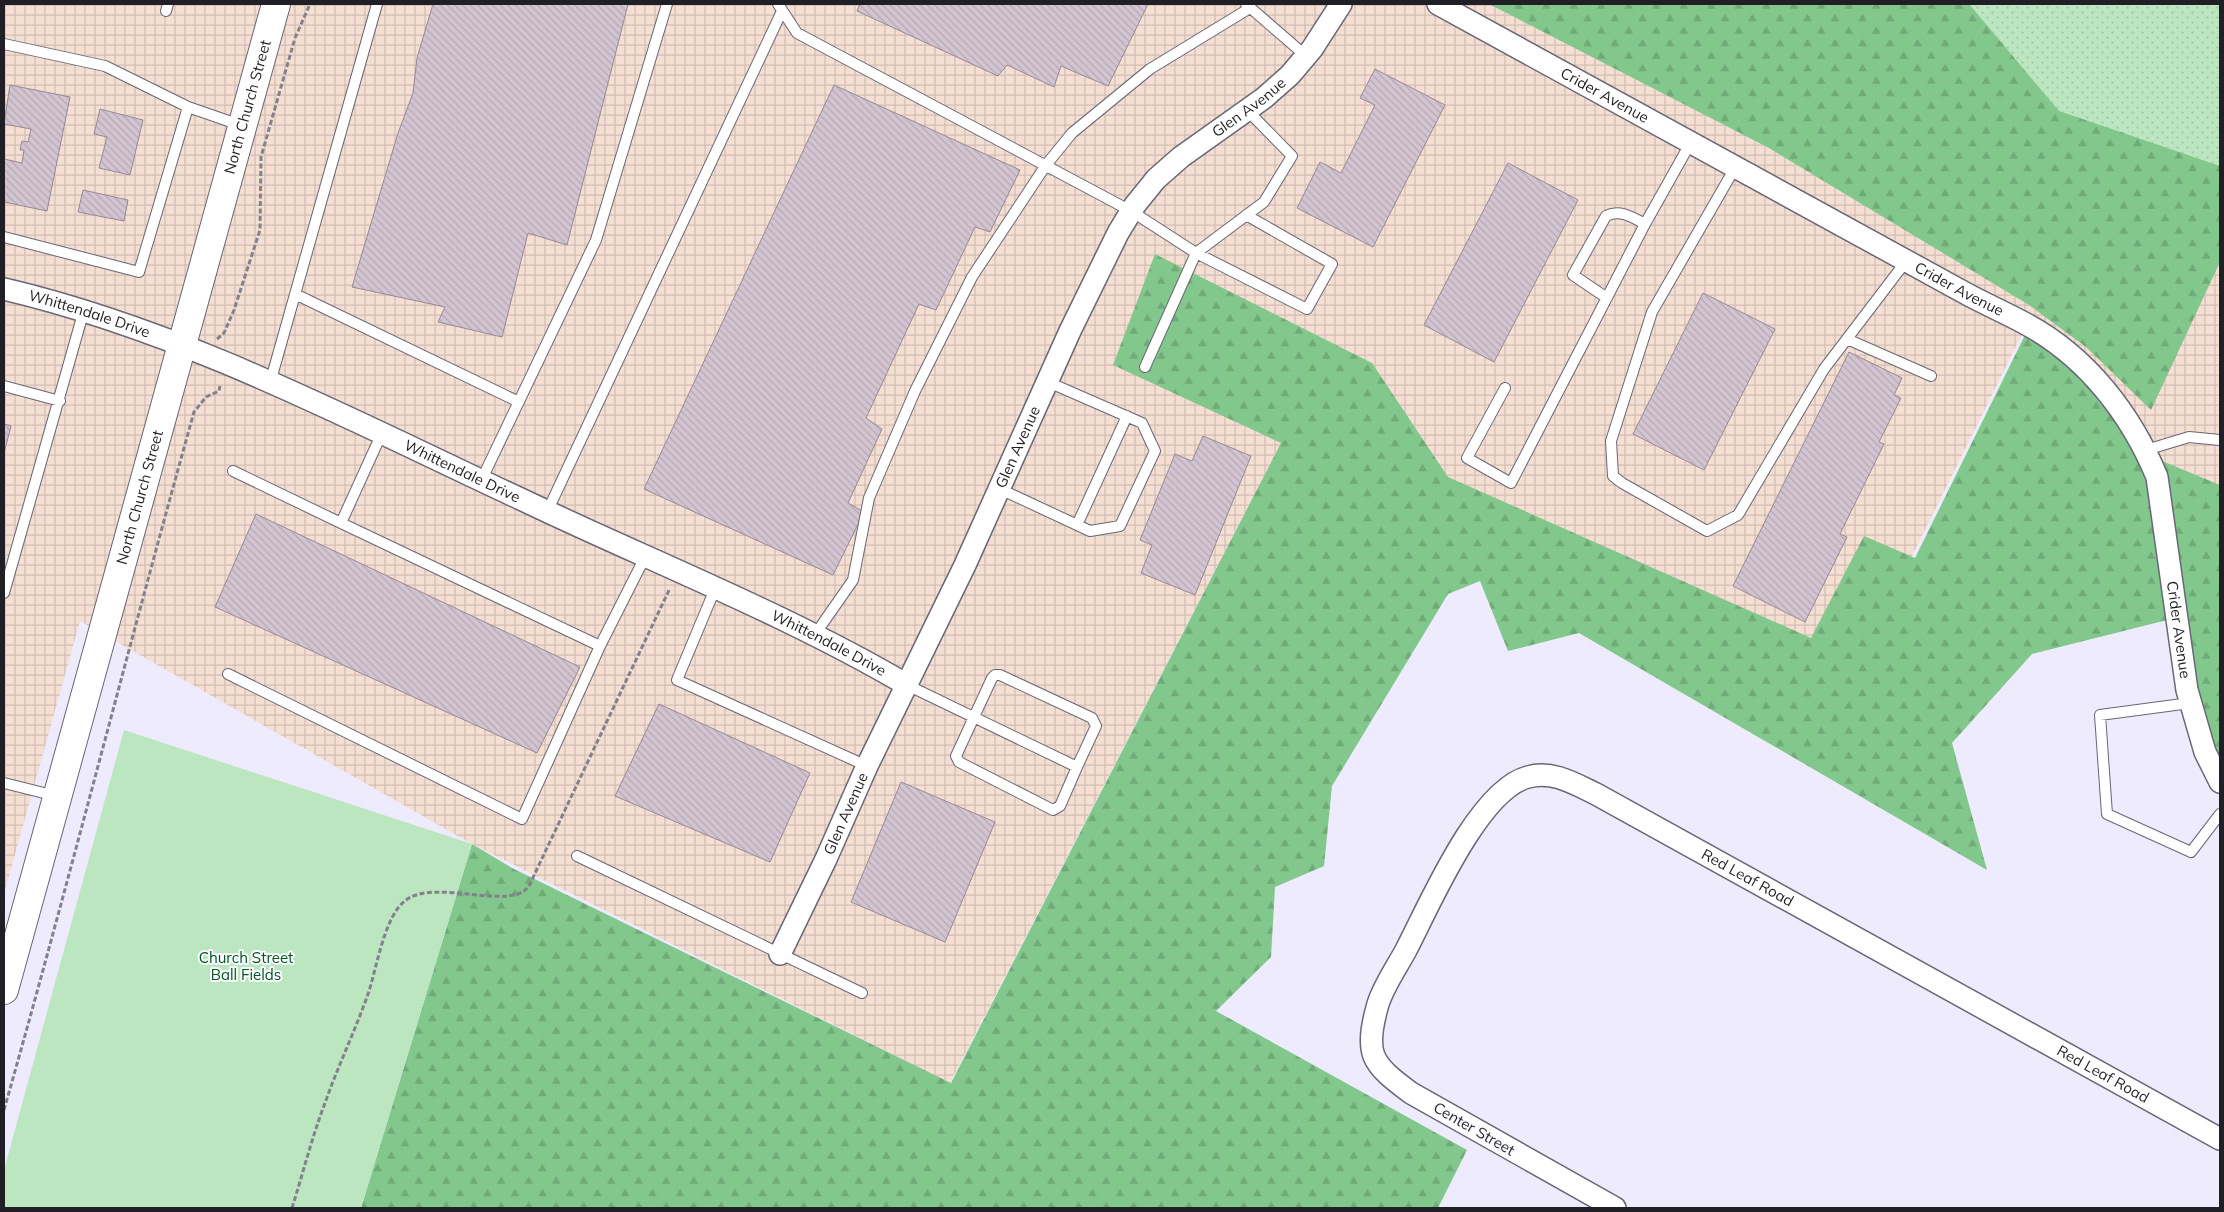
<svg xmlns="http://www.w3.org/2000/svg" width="2224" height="1212" viewBox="0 0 2224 1212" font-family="Mulish,sans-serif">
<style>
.industrial{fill:url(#industrial-grid)}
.grass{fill:url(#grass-dots)}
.forest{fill:url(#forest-firs)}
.park{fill:#bce6c0}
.building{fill:url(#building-back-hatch);stroke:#978996}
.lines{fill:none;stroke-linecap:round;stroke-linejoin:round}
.lane-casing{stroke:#686776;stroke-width:12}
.street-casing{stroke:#686776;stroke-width:24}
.secondary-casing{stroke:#686776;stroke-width:30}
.path{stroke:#83818d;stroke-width:3;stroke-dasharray:5 2.5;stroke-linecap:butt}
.lane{stroke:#fff;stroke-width:10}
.street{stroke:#fff;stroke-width:21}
.secondary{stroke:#fff;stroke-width:28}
.labels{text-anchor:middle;stroke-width:4;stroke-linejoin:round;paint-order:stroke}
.street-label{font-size:15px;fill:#201f26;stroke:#fafafe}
.park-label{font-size:15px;fill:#02551f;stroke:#fafafe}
</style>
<defs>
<pattern id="industrial-grid" width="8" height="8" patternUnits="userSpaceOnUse" patternTransform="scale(1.25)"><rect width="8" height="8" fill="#f5ded2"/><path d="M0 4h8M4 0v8" fill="none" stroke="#d2beb4"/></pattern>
<pattern id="grass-dots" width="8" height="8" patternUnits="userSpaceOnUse" patternTransform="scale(1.25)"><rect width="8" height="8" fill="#bce6c0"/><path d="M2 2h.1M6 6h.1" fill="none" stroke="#a1c5a5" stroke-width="1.8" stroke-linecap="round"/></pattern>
<pattern id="forest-firs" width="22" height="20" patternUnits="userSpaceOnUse" patternTransform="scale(1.25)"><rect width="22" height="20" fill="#82c78c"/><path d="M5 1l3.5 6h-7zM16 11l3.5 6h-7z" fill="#70aa79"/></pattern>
<pattern id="building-back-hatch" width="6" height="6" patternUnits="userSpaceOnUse" patternTransform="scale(1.25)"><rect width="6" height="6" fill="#d3c4d1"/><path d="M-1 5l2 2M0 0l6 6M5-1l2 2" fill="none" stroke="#b5a8b3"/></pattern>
</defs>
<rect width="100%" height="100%" fill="#edebfd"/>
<path class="industrial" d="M4,4H2220V599L2027,324L1852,677L1281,443L950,1083L472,844L80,621L4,894Z"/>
<path class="grass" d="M1969,4H2220V166L2059,112Z"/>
<path class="forest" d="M1489,4H1969L2059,111L2220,166V262L2151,410L2086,347L2029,305L1769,148Z
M1155,254L1372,363L1448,477L1811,638L1864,536L1915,558L2028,329L2131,425L2143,453L2220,485V763L2201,738L2183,616L2032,654L1952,743L1987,870L1579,633L1508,651L1480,581L1448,594L1332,786L1324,866L1275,887L1271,957L1216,1011L1467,1150L1438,1208H361L472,844L512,868L951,1083L1281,443L1113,365Z"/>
<path class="park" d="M124,730L472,844L361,1208H4V1170Z"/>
<path class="building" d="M433,4H628L567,245L528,233L502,337L438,322L445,307L352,287L398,133L413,93L417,58Z
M860,4H1148L1108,86L1061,66L1054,87L1007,65L998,76L857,11Z
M1375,69L1445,105L1373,247L1297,208L1320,162L1341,173L1375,105L1360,98Z
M10,85L70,97L47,211L4,202V159L22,163L24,150H20L22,141L28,142L31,129L4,124Z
M834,85L1020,170L990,232L975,227L936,310L919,304L866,418L882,429L848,503L864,512L833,575L644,489Z
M100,109L143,120L130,175L99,168L107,137L94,134Z
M1508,163L1578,200L1494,362L1424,325Z
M83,190L128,200L124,221L78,212Z
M1703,293L1775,329L1704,470L1633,434Z
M1849,352L1902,378L1894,395L1901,398L1879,442L1884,444L1840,534L1847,537L1805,622L1733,586Z
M4,424L11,426L4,453Z
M1203,436L1251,456L1195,595L1141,573L1152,545L1140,540L1175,454L1192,461Z
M256,514L580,667L537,753L215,607Z
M659,704L810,773L770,862L615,796Z
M901,782L995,822L945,942L851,902Z"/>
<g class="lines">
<g class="lane-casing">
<path id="lane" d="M778,4L797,33L1131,211L1196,253L1264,202L1292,156L1247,110
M1246,4L1306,56
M166,11L168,4
M4,44L105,66L188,107L240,125
M1736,166L1652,312L1611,441L1613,476L1622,483L1707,531L1738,515L1824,369L1907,260
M4,237L139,272L188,107
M295,294L519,402
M1607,298L1573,275L1606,216C1620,209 1632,217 1645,224
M1847,339L1931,376
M1145,367L1196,253L1307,309L1332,264L1246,215
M270,383L377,4
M4,386L60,401
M1505,388L1467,458L1511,483L1645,224L1691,142
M381,435L341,523L600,646L645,557
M2146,450L2189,437L2220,440
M233,471L341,523
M481,481L596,240L667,4
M1000,489L1090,531L1120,526L1155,451L1142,423L1048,382
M547,512L782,11
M1077,525L1127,416
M715,589L677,680L867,766
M4,593L84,310
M814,636L853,580L869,498L915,391L972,277L1046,165L1072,133L1150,69L1250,8
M228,674L522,819L600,646
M907,685L1077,767L1060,806L1053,810L959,762L956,756L992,678L995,675H1000L1092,718L1096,726L1077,767
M2190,703L2100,715L2107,814L2191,852L2220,814
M4,783L56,796
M577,856L862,993"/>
</g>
<g class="street-casing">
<g id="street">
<path id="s1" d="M1438,4L1965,293C1985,304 2006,313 2026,324C2087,357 2131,414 2157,477L2187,690L2205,752L2220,782"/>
<path id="s2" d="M4,289C187,332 357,423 527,502C653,562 786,614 907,685"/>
<path id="s3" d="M780,954L826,859L867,766L965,565L1070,331L1118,233L1135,205L1156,179L1181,157L1264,98L1290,75L1312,49L1341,4"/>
<path id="s4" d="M1615,1208L1411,1093C1398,1083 1380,1071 1374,1056C1368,1041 1374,1018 1378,1004C1384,985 1397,967 1406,950C1429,906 1478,790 1528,777C1553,770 1575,784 1596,794L2220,1139"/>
</g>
</g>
<g class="secondary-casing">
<g id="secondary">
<path id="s5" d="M4,990L276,4"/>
</g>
</g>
<path class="path" d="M217,339L224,333L234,310L260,230L261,157L295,38L310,4
M4,1110C70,878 129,644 194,412L206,397L219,391L220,386
M292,1208C303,1173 312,1137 325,1103C338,1066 355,1031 368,994C377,968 384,916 406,900C436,878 510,912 529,886L670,588"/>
<use href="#lane" class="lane"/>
<use href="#street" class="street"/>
<use href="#secondary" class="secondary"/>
</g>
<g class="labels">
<g class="street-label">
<text dy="5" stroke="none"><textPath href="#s1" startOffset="190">Crider Avenue</textPath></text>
<text dy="5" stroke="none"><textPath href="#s5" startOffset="916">North Church Street</textPath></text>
<text dy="5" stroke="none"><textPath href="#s3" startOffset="980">Glen Avenue</textPath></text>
<text dy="5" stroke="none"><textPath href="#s1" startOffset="594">Crider Avenue</textPath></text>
<text dy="5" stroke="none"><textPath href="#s2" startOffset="89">Whittendale Drive</textPath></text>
<text dy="5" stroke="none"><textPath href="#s3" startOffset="560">Glen Avenue</textPath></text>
<text dy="5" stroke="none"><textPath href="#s2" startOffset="494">Whittendale Drive</textPath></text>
<text dy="5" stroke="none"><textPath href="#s5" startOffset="511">North Church Street</textPath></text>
<text dy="5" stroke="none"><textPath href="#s1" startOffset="1029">Crider Avenue</textPath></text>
<text dy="5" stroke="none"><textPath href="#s2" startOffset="899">Whittendale Drive</textPath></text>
<text dy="5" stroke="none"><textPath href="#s3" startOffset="155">Glen Avenue</textPath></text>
<text dy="5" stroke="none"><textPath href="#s4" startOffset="862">Red Leaf Road</textPath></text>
<text dy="5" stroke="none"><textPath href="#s4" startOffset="1268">Red Leaf Road</textPath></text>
<text transform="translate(1474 1129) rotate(30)" y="5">Center Street</text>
</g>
<g class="park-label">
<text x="246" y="963">Church Street<tspan x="246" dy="17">Ball Fields</tspan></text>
</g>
</g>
<rect width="2224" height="1212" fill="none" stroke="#201f26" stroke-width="10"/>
</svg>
